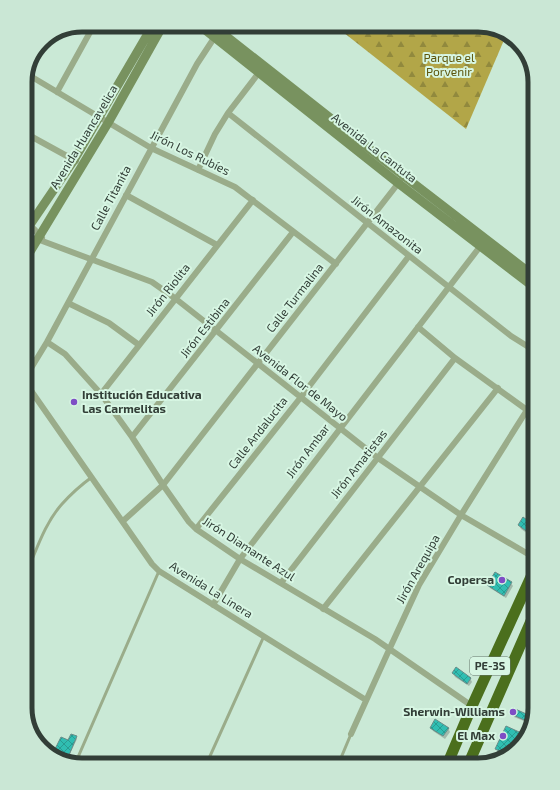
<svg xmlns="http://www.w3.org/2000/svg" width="560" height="790" viewBox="0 0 560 790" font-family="'Exo 2',sans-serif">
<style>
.forest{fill:url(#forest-firs)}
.shadow{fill:#0003}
.building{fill:url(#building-cross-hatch);stroke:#688c88}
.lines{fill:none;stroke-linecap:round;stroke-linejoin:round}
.lane{stroke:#9aac8a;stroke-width:3}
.street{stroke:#9aac8a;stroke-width:6}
.secondary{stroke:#78925f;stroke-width:9}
.highway{stroke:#4b6f1d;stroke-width:11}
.poi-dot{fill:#7e4dc5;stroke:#d7f6e3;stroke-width:1.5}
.labels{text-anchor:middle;stroke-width:4;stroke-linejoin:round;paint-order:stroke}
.shield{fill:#d7f6e3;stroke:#64756b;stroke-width:1}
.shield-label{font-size:11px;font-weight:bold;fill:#323e37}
.park-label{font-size:12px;fill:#5e560d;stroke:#d7f6e3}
.street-label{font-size:12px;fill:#323e37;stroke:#d7f6e3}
.poi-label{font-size:12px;font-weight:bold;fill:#323e37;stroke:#d7f6e3;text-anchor:end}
.rim{fill:none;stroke:#323e37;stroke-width:5}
</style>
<defs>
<pattern id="forest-firs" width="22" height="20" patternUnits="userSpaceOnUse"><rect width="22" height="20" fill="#b2a648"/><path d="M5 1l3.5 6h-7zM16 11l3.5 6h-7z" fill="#91893d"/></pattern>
<pattern id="building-cross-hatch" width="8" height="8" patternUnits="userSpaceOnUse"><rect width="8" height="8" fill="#30beb2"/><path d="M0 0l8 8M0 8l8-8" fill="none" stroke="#299c92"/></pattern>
</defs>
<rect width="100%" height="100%" fill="#cae9d6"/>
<path class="forest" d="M334,25H482L507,33L466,129Z"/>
<path class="shadow" d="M524,519L535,528L531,536L521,529L519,525Z
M511,583L513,586L506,598L490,588L488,585Z
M453,673L470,678L472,682L469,686L455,677Z
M512,713L533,718L531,724L514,717Z
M506,727L527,737L507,757L499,753L496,749Z
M431,728H448L450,732L445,739L433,731Z
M76,737L77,739L67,760L55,755L54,753L69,741Z"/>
<path class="building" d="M523,517L534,525L529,533L518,525Z
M495,572L512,582L504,596L487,585Z
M456,667L471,678L467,684L452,673Z
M513,708L533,717L531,723L511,714Z
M435,719L449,728L443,736L430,728Z
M506,726L528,736L509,755L495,749Z
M71,734L77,736L67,760L53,753L61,737L68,740Z"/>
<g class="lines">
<path class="lane" d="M25,576C36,552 44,524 62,504C71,494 81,485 92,477
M75,764L159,571
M206,765L264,636
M338,765L351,734"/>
<path class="street" d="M27,74L151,148L235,187L336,264
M57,92L94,25
M228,113L511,336L535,351
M25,133L76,161
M198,170L215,134L228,113L261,70
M126,195L217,245
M25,223L34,229L42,238
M25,237L37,239L152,282L176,299L378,458L461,515L535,558
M68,303L109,323L139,345
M418,327L455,358L527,410L535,413
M47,342L65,354L101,394L132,437L163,485L189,522L196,529L240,559L375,639L472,706
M25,378L47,342L197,64L216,35
M25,382L152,564L159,571L366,700
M101,394L253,200
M132,437L293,232
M123,521L163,485L400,181
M196,529L301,397L409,256
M281,583L455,358
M213,605L240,559L482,244
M323,609L498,388
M351,734L389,650L419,585L461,515L527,410L535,394"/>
<path class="secondary" d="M199,25L398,183L535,288
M212,25L404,176L535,277
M25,232L74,160L153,25
M25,260L108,123L163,25"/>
<path class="highway" d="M447,765L472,706L535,568
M468,765L535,612"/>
</g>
<g class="poi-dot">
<circle cx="74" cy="402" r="4"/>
<circle cx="502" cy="580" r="4"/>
<circle cx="513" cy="712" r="4"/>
<circle cx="503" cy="736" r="4"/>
</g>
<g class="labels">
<rect class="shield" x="470" y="657" width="40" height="18" rx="3"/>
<g class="shield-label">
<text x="490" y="670">PE-3S</text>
</g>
<g class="park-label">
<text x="449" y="62">Parque el<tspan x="449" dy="14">Porvenir</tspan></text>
</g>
<g class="street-label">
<text transform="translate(84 137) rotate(-59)" y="4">Avenida Huancavelica</text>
<text transform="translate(374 148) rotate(38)" y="4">Avenida La Cantuta</text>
<text transform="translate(190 153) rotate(26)" y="4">Jirón Los Rubíes</text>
<text transform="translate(111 198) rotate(-62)" y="4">Calle Titanita</text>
<text transform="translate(387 225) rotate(38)" y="4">Jirón Amazonita</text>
<text transform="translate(168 290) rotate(-52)" y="4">Jirón Riolita</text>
<text transform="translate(295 298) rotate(-52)" y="4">Calle Turmalina</text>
<text transform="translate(205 328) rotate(-52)" y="4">Jirón Estibina</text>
<text transform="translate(300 383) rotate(38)" y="4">Avenida Flor de Mayo</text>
<text transform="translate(258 433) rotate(-52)" y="4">Calle Andalucita</text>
<text transform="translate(308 451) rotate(-53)" y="4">Jirón Ambar</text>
<text transform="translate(359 464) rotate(-52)" y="4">Jirón Amatistas</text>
<text transform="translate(249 549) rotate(33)" y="4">Jirón Diamante Azul</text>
<text transform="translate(418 569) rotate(-61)" y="4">Jirón Arequipa</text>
<text transform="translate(211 590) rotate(32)" y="4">Avenida La Linera</text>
</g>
<g class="poi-label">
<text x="82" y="399" text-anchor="start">Institución Educativa<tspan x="82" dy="14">Las Carmelitas</tspan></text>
<text x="494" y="584">Copersa</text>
<text x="505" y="716">Sherwin-Williams</text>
<text x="495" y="740">El Max</text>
</g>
</g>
<path d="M0 0H560V790H0ZM82 32H478A50 50 0 0 1 528 82V708A50 50 0 0 1 478 758H82A50 50 0 0 1 32 708V82A50 50 0 0 1 82 32Z" fill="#cae7d5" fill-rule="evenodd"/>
<path class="rim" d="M82 32H478A50 50 0 0 1 528 82V708A50 50 0 0 1 478 758H82A50 50 0 0 1 32 708V82A50 50 0 0 1 82 32Z"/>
</svg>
